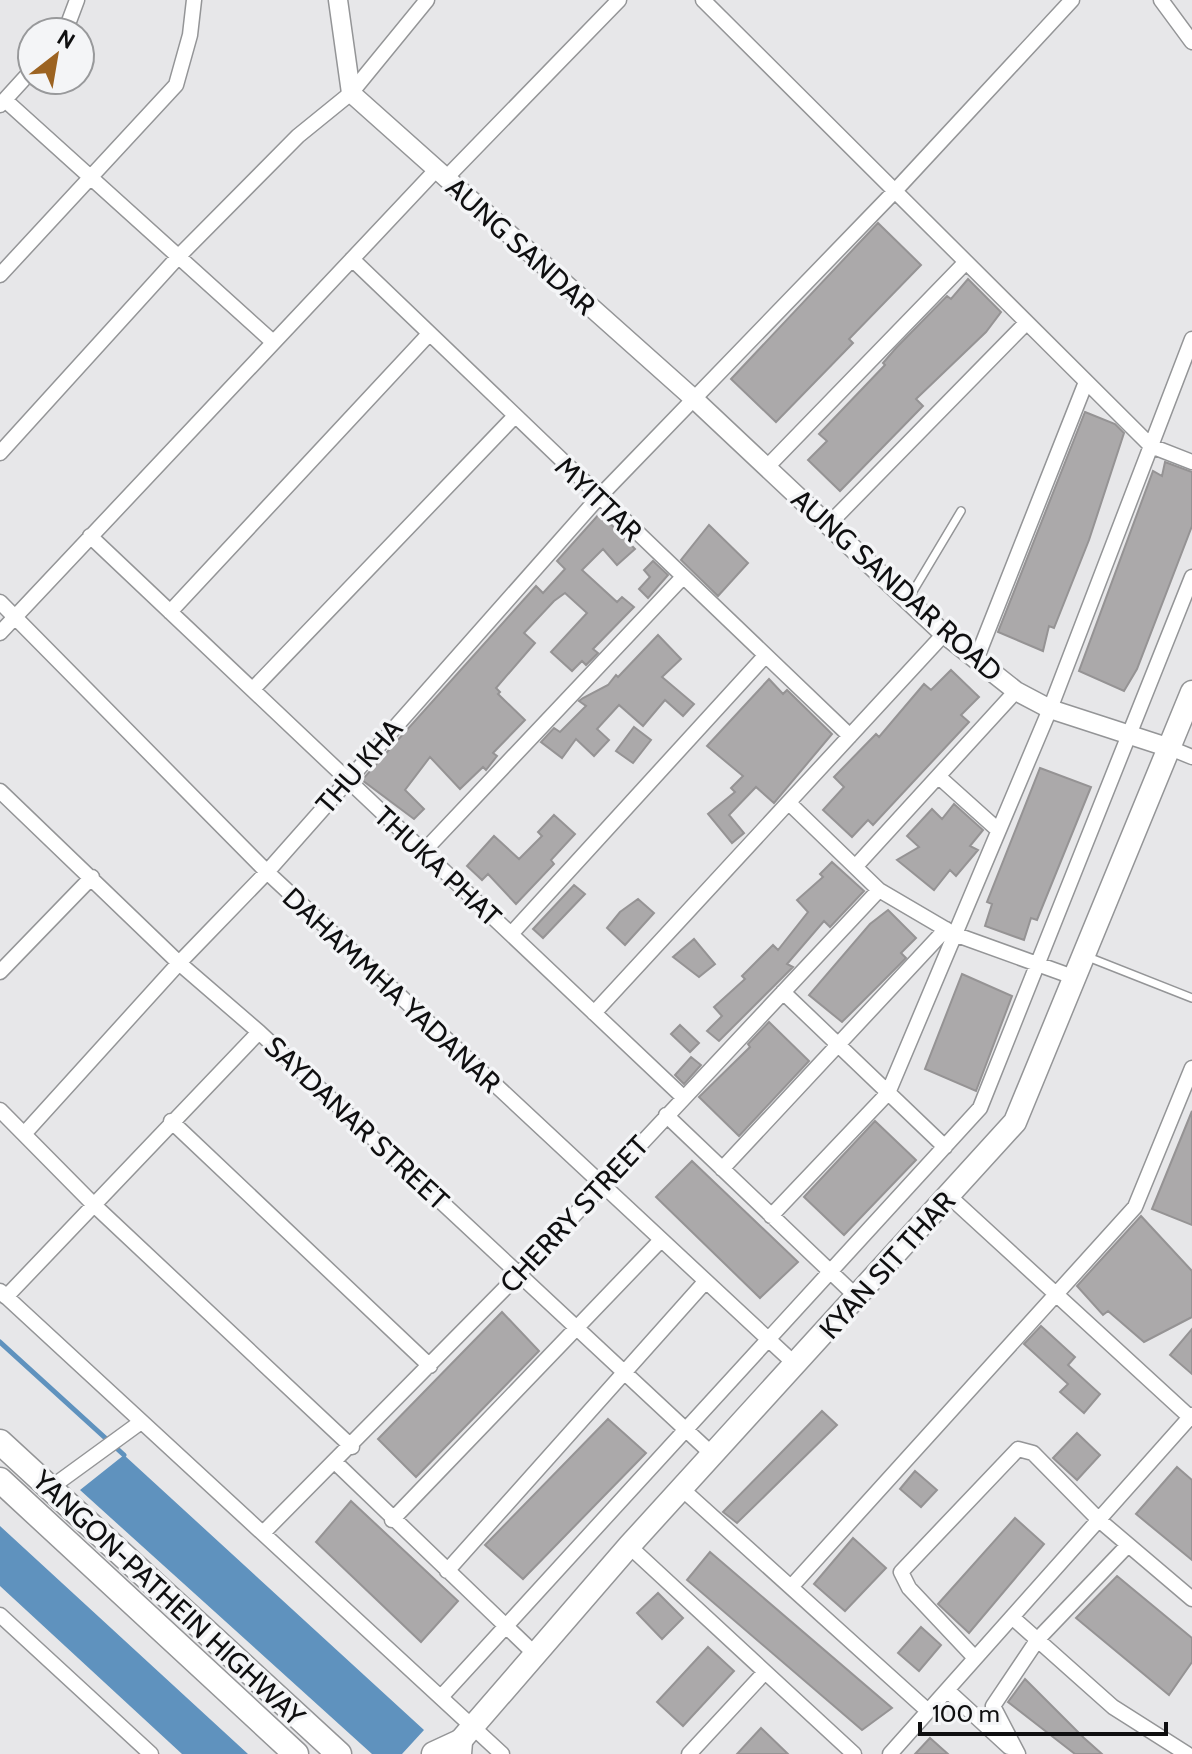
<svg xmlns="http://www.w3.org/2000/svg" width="1192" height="1754" viewBox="0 0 1192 1754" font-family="Cabin,sans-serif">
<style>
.water{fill:#5f92be}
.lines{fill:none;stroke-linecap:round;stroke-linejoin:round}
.stream{stroke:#5f92be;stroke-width:5}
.building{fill:#aba9aa;stroke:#959394;stroke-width:2}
.service-casing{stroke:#949597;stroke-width:10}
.minor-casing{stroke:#949597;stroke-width:17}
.tertiary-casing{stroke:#949597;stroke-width:21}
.secondary-casing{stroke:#949597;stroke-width:25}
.primary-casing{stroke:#949597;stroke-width:27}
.service{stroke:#fff;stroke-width:7}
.minor{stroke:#fff;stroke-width:14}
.tertiary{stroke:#fff;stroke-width:18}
.secondary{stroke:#fff;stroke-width:22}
.primary{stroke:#fff;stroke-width:24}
.labels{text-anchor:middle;stroke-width:7;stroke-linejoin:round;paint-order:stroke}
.street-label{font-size:28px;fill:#0f0f10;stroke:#f4f5f7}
</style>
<rect width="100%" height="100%" fill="#e7e7e9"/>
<path class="water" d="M124,1455L424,1730L402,1754H372L80,1490Z
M0,1526L248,1754H182L0,1586Z"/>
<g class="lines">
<path class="stream" d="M0,1342L124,1455"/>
</g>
<path class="building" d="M878,223L921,265L849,339L853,343L776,422L731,379Z
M968,279L1001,312L986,332L916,399L923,406L840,491L808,460L827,441L819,434L885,365L883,363L896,348L947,296L951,299Z
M1085,412L1115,424L1124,433L1089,540L1054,628L1049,626L1043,651L998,632Z
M1165,462L1192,472V526L1137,669L1124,691L1079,671L1153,471L1162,476Z
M600,513L635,549L617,565L603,549L582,570L617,602L622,597L634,607L593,649L598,653L586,665L582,661L572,671L551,652L587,613L565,593L554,601L524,633L535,643L496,688L500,692L498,694L525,720L493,753L497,756L486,770L483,767L460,789L430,757L405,790L424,809L414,819L362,780L536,586L543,593L565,569L557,561Z
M709,525L748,563L718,596L681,560Z
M653,561L668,575L648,598L639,589L650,577L644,570Z
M658,635L681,659L662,677L694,704L683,716L665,700L643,726L619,705L597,729L609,740L594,756L576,739L562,758L541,742L554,728L560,732L586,706L579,701L583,698L608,685L616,675L618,677Z
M951,670L979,697L961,715L969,722L873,825L868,820L852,837L823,810L844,787L834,777L876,734L879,737L924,684L931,690Z
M769,679L783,694L787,690L832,734L774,803L756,787L729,815L744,833L732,843L708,814L735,792L731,788L743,776L707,746Z
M634,727L651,740L633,763L616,751Z
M1040,768L1091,787L1037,920L1031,918L1024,940L985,926L992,904L987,902Z
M954,804L983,830L970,846L978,850L956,876L950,870L934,890L897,860L919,847L907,836L932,809L942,819Z
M554,815L575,834L551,860L554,864L516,904L488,874L482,880L467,866L494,836L519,859L542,836L538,832Z
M832,862L864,891L830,927L824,921L787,964L793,967L719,1041L707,1031L722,1016L714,1007L745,979L742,976L773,945L778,950L808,912L797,900L823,877L820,874Z
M574,885L585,894L543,938L533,929Z
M638,899L654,913L625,945L607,928L620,912Z
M888,910L916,938L901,953L906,958L842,1022L809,995L870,924Z
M694,939L715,964L699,977L673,957Z
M962,974L1012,996L976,1091L925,1069Z
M769,1022L809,1061L739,1136L699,1097L750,1047L748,1044Z
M680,1025L699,1043L690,1052L671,1034Z
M691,1057L701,1065L684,1084L675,1075Z
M1192,1111V1225L1152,1209Z
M875,1121L916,1160L844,1235L804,1197Z
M692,1161L798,1262L760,1298L656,1197Z
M1141,1216L1192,1271V1317L1144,1342L1108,1311L1103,1315L1077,1286Z
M502,1312L539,1351L416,1477L378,1439Z
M1041,1326L1075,1357L1068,1365L1100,1394L1084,1413L1060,1392L1068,1384L1024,1344Z
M1192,1329V1374L1170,1355Z
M822,1411L837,1425L737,1523L723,1512Z
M608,1419L646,1453L523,1579L485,1545Z
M1077,1433L1100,1455L1077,1480L1053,1458Z
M1177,1467L1192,1480V1560L1136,1514Z
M915,1471L937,1490L921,1507L900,1489Z
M351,1501L458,1601L421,1642L316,1542Z
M1015,1518L1044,1544L969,1633L938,1604Z
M853,1538L886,1568L845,1611L814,1584Z
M710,1552L892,1708L862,1730L687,1580Z
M1117,1576L1192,1638V1662L1169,1695L1076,1618Z
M658,1593L683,1618L662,1639L637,1613Z
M921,1627L941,1645L919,1671L898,1653Z
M708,1647L734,1671L683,1726L657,1702Z
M1025,1679L1084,1738L1102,1754H1075L1008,1702Z
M761,1728L788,1754H737Z
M930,1738L948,1754H915Z"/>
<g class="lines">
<g class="service-casing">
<path id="service" d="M909,598L961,511
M1088,957L1192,998"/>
</g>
<g class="minor-casing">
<path id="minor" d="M703,0L1151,446L1192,462
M1161,0L1192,42
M65,32L77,0
M5,100L273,342
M0,105L32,70
M445,179L619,0
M352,259L850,736
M0,275L176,85L190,35L194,0
M0,453L178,257L298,136L351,93L427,0
M767,467L965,263
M828,525L1026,323
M90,536L683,1097
M0,602L267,872L796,1365
M170,612L429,334
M0,633L436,170
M976,660L1086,382
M253,689L514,417
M1170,748L1192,757
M939,777L998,830
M0,791L179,963L259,1032L713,1455
M789,803L879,890L954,934L1076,978
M424,851L682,578
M856,866L1016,691
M511,934L765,656
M0,972L92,877
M783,992L945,1147
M594,1013L944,634
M0,1110L93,1204L352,1447
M666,1115L858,1298
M171,1121L430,1366
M24,1134L179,963L267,872L598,498L893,193L1072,0
M722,1169L946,929
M949,1196L1192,1419
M771,1216L888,1093L1050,709L1192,339
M0,1291L502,1754
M6,1297L259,1032
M336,1463L536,1655
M49,1489L141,1422
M682,1489L928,1711
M392,1520L660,1241
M263,1533L519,1274L879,890
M629,1546L854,1754
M447,1571L705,1282
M791,1587L1135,1207L1192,1068
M0,1615L151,1754
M1013,1618L1113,1707L1187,1754
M975,1658L909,1588L901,1572L1018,1449L1033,1453L1099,1520L1192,1599
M947,1690L1009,1747
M441,1697L980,1108L1192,577
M689,1754L765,1672
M890,1754L1192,1415
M1018,1754L993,1706L1038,1639L1128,1545"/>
</g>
<g class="tertiary-casing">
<path id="tertiary" d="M338,0L351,93L693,398L944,634L1016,691L1050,709L1170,748"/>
</g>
<g class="secondary-casing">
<path id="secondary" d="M449,1754L629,1546L1015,1122L1192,692"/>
</g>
<g class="primary-casing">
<path id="primary" d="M0,1442L339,1754
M0,1480L296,1754
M434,1754L460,1742L459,1754"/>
</g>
<use href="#service" class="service"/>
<use href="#minor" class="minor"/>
<use href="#tertiary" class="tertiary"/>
<use href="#secondary" class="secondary"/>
<use href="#primary" class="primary"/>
</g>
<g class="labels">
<g class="street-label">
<text transform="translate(521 246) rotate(42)" y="10">AUNG SANDAR</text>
<text transform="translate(599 499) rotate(44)" y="10">MYITTAR</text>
<text transform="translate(897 585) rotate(42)" y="10">AUNG SANDAR ROAD</text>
<text transform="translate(359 766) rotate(-49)" y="10">THU KHA</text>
<text transform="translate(438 866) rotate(43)" y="10">THUKA PHAT</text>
<text transform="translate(392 990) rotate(43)" y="10">DAHAMMHA YADANAR</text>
<text transform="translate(357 1123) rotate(43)" y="10">SAYDANAR STREET</text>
<text transform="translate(574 1214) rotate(-47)" y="10">CHERRY STREET</text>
<text transform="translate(887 1265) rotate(-48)" y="10">KYAN SIT THAR</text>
<text transform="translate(169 1598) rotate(43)" y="10">YANGON-PATHEIN HIGHWAY</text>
</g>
</g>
<g transform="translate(56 56) rotate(31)"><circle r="38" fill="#f4f5f7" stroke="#98999b" stroke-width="2"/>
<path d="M0-6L14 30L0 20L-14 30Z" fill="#9c6321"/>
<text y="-12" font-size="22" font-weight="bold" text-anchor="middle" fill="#0f0f10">N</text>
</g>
<path d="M920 1722v12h246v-12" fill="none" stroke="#0f0f10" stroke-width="4"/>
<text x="932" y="1722" font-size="24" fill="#0f0f10" stroke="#f4f5f7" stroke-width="6" paint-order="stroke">100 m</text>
</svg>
